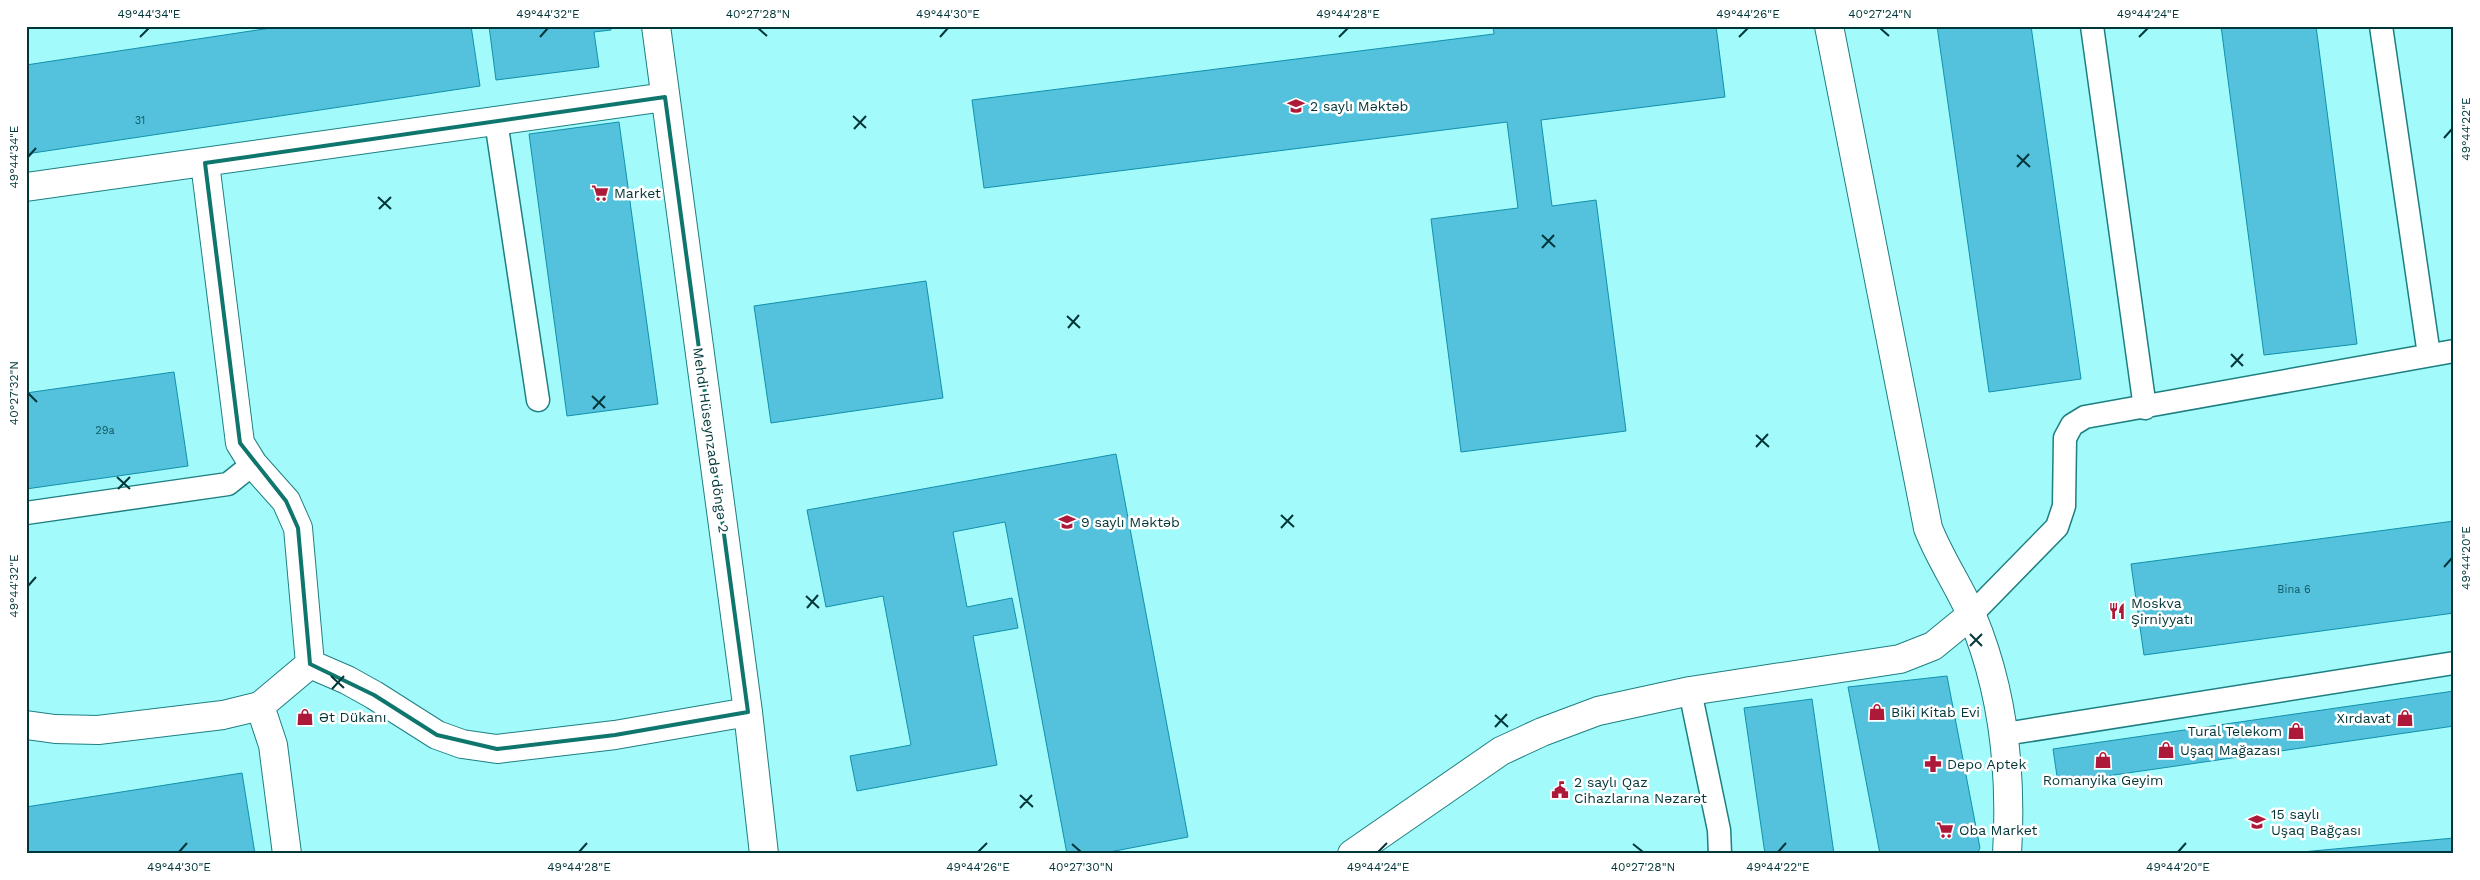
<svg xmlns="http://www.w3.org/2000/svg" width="2480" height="880" viewBox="0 0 2480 880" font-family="'Work Sans',sans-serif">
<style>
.building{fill:#55c2dd;stroke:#1191ac}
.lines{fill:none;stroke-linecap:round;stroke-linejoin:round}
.service-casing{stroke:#1e7f81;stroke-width:25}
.minor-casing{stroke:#1e7f81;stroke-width:30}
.service{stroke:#fff;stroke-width:22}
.minor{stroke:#fff;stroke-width:28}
.marked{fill:none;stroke:#0f766e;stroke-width:4;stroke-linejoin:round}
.ticks{fill:none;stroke:#003638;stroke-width:2}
.labels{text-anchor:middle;stroke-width:5;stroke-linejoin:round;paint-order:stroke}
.number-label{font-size:11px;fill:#155961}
.poi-label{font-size:14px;fill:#003638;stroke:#fff;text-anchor:start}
.street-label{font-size:14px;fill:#003638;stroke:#fff}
.neatline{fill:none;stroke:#003638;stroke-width:2}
.ticks-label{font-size:12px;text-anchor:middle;fill:#003638}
</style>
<rect width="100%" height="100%" fill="#a2fafb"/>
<path class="building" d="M284,26H471L480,86L26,154V65Z
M489,26H610L611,30L594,32L599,67L496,80Z
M1493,26H1527V28L1543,26H1716L1725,97L1541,120L1552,206L1596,200L1626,431L1461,452L1431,219L1518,208L1507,122L984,188L972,100L1494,34Z
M1937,26H2031L2081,379L1989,392Z
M2221,26H2316L2357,344L2264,355Z
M619,122L658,404L567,416L529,134Z
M926,281L943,398L771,423L754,306Z
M174,372L188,466L26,489V393Z
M1116,454L1188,837L1099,854H1067L1005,522L953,532L967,607L1012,598L1018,628L973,636L997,765L857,791L850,756L911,745L883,596L826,607L807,510Z
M2454,521V613L2144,655L2131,564Z
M1947,676L1980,848L1977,854H1880L1848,687Z
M2454,691V726L2058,783L2053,749Z
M1812,699L1834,854H1765L1744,708Z
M242,773L255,854H26V807Z
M2454,838V854H2280Z"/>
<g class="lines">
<g class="service-casing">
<path id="service" d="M2092,26L2145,408
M2381,26L2429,355
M496,121L538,400
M26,513L228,484L253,464
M1971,615L2057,527L2064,506L2065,438L2072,425L2085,417L2454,351
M1690,691L1719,830L1720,854
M2005,734L2454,663"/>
</g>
<g class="minor-casing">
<path id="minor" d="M656,26L748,712L764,854
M1829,26L1928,528C1940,559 1959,586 1972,616C2004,692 2012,772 2007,854
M205,163L240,443L253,464L286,501L298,528L310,664
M26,187L665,97
M260,706L273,745L287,854
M26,725L55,729L98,730L223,715L260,706L310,664L347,680L374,695L437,735L462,744L497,749L615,735L748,712
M1352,854L1501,751L1542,732L1598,711L1690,691L1900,659L1933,646L1971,615"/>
</g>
<use href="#service" class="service"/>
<use href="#minor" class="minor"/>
</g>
<path class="marked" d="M665,97L748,712L615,735L497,749L437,735L374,695L310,664L298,528L286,501L240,443L205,163Z"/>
<path class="ticks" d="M758,28L767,36M1880,28L1889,36M140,37L149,28M540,37L548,28M940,37L948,28M1339,37L1348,28M1739,37L1748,28M2139,37L2148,28M853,116L866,128M854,129L866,116M2444,138L2452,129M2017,155L2030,167M28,157L36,148M2017,167L2029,154M378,197L391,209M379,209L391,197M1542,235L1555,247M1542,248L1554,235M1067,316L1080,328M1068,328L1079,315M2231,354L2243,366M2231,367L2243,354M28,393L37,402M592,396L605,408M593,409L605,396M1756,435L1769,447M1756,447L1768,434M117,477L130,489M118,489L130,477M1281,515L1294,527M1281,528L1293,515M2444,567L2452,558M28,586L36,577M806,596L819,608M807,608L818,595M1970,634L1982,646M1970,646L1982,634M331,676L344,688M332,689L344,676M1495,715L1508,727M1495,727L1507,714M1020,795L1033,807M1020,808L1032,795M1072,844L1081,852M1633,844L1643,852M179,852L187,843M579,852L587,843M978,852L987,843M1378,852L1387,843M1778,852L1786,843M2178,852L2186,843"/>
<defs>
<g id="school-bare" transform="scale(1.35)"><path d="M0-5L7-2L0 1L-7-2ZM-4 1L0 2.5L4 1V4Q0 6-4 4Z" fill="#ad1938" stroke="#fff" stroke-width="2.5" paint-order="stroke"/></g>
<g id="supermarket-bare" transform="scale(1.35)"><path d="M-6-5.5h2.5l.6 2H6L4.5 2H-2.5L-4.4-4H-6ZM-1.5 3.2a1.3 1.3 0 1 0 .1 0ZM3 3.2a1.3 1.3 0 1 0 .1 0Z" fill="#ad1938" stroke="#fff" stroke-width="2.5" paint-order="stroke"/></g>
<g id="restaurant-bare" transform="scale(1.35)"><path d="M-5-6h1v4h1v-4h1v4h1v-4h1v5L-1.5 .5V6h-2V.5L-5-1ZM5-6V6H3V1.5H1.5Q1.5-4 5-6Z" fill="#ad1938" stroke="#fff" stroke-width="2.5" paint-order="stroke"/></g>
<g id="shop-bare" transform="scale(1.35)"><path d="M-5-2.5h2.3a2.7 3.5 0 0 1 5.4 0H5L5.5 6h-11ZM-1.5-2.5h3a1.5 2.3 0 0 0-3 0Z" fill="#ad1938" stroke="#fff" stroke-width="2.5" paint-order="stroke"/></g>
<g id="pharmacy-bare" transform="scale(1.35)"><path d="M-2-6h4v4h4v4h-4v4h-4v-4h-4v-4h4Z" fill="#ad1938" stroke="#fff" stroke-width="2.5" paint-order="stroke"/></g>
<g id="civic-bare" transform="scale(1.35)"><path d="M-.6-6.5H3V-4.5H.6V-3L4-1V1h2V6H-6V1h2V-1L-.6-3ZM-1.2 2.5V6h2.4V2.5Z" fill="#ad1938" stroke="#fff" stroke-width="2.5" paint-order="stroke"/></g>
</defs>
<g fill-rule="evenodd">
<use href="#school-bare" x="1296" y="106"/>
<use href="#supermarket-bare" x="600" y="193"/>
<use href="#school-bare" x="1067" y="522"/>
<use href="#restaurant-bare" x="2117" y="611"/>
<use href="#shop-bare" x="1877" y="712"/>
<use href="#shop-bare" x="305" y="717"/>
<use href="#shop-bare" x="2405" y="718"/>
<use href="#shop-bare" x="2296" y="731"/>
<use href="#shop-bare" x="2166" y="750"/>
<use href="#shop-bare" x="2103" y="760"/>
<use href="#pharmacy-bare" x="1933" y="764"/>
<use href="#civic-bare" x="1560" y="790"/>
<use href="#school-bare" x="2257" y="822"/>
<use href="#supermarket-bare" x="1945" y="830"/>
</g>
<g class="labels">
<g class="number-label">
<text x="140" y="124">31</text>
<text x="105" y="434">29a</text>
<text x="2294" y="593">Bina 6</text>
</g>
<g class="poi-label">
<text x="1310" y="111">2 saylı Məktəb</text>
<text x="614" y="198">Market</text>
<text x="1081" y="527">9 saylı Məktəb</text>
<text x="2131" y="608">Moskva<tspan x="2131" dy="16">Şirniyyatı</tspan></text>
<text x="1891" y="717">Biki Kitab Evi</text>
<text x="319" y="722">Ət Dükanı</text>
<text x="2391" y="723" text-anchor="end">Xırdavat</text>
<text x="2282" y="736" text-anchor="end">Tural Telekom</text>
<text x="2180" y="755">Uşaq Mağazası</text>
<text x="1947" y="769">Depo Aptek</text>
<text x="2103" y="785" text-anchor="middle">Romanyika Geyim</text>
<text x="1574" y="787">2 saylı Qaz<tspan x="1574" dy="16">Cihazlarına Nəzarət</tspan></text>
<text x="2271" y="819">15 saylı<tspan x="2271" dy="16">Uşaq Bağçası</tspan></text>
<text x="1959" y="835">Oba Market</text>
</g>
<g class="street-label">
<text transform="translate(711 440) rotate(82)" y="5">Mehdi Hüseynzadə döngə 2</text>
</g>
</g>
<rect width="2480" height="880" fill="none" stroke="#ffffff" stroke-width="55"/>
<rect x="28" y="28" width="2424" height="824" class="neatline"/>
<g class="ticks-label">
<text x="149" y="18">49°44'34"E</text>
<text x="548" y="18">49°44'32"E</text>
<text x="758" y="18">40°27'28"N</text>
<text x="948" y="18">49°44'30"E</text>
<text x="1348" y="18">49°44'28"E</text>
<text x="1748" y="18">49°44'26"E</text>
<text x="1880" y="18">40°27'24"N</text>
<text x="2148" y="18">49°44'24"E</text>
<text transform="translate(2466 129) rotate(-90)" y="4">49°44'22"E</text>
<text transform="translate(14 157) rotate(-90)" y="4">49°44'34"E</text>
<text transform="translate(14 393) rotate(-90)" y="4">40°27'32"N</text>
<text transform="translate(2466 558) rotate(-90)" y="4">49°44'20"E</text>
<text transform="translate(14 586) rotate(-90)" y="4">49°44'32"E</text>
<text x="179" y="871">49°44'30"E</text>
<text x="579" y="871">49°44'28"E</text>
<text x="978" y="871">49°44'26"E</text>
<text x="1081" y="871">40°27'30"N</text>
<text x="1378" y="871">49°44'24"E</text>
<text x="1643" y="871">40°27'28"N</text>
<text x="1778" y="871">49°44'22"E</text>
<text x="2178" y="871">49°44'20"E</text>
</g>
</svg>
